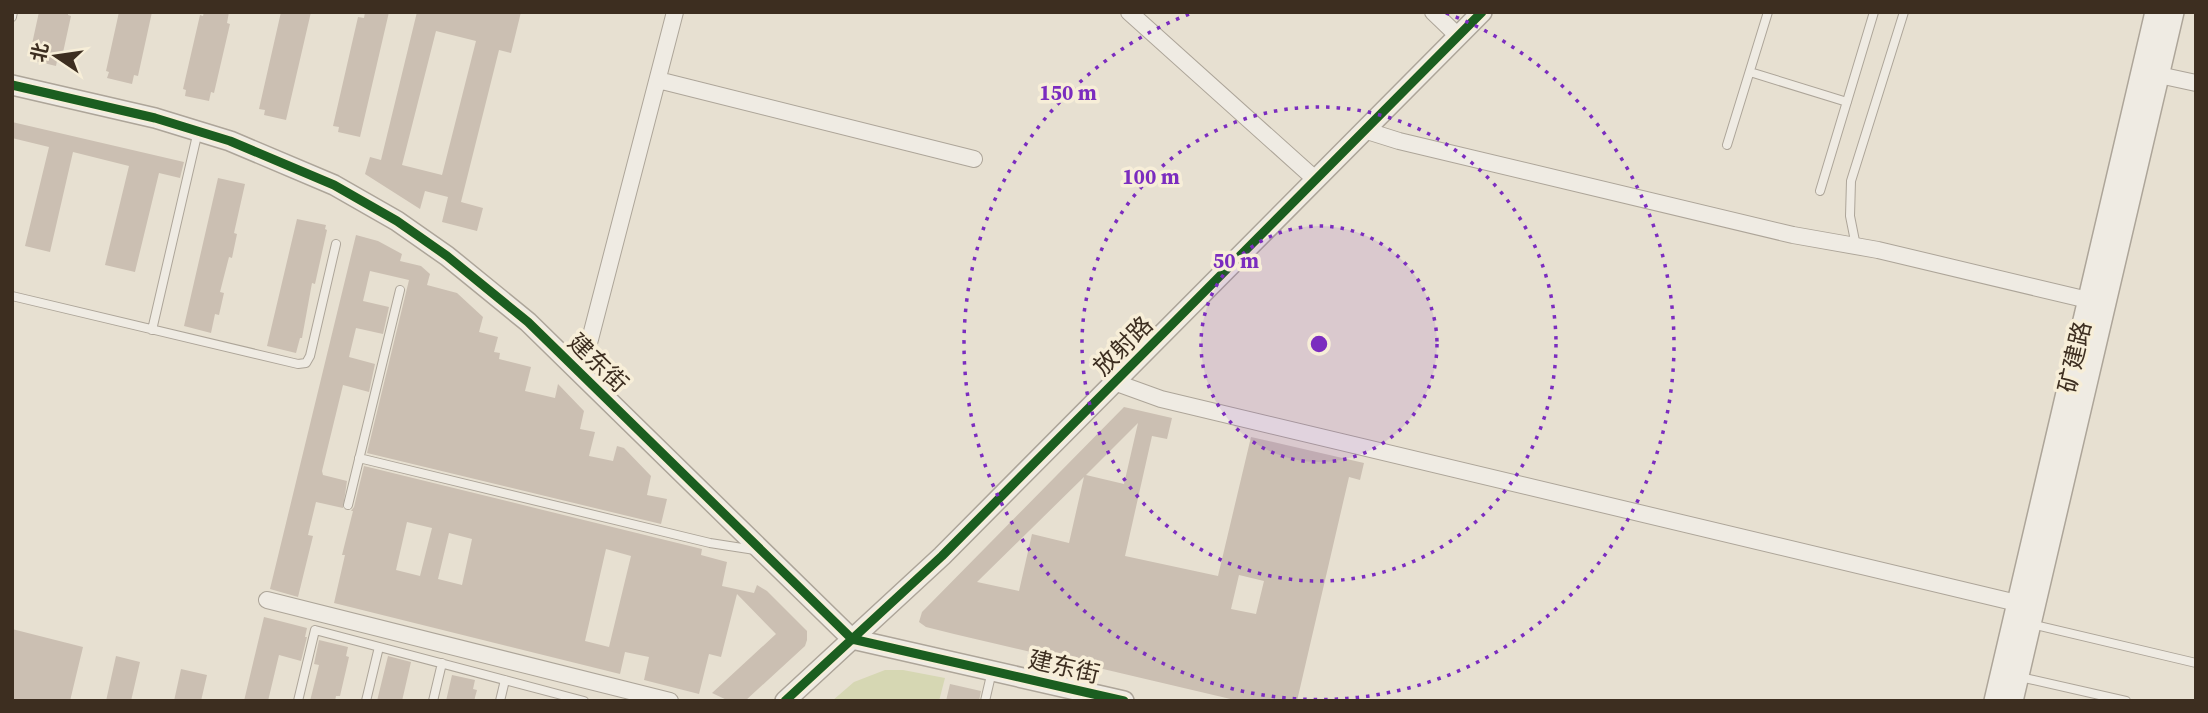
<svg xmlns="http://www.w3.org/2000/svg" width="2208" height="713" viewBox="0 0 2208 713" font-family="'Source Serif 4','Noto Sans SC',serif">
<style>
.green{fill:#d6d7b3}
.building{fill:#cbbfb2;fill-rule:evenodd}
.lines{fill:none;stroke-linecap:round;stroke-linejoin:round}
.service-casing{stroke:#ada599;stroke-width:10}
.minor-casing{stroke:#ada599;stroke-width:18}
.tertiary-casing{stroke:#ada599;stroke-width:22}
.service{stroke:#efebe3;stroke-width:8}
.minor{stroke:#efebe3;stroke-width:16}
.tertiary{stroke:#efebe3;stroke-width:19}
.cycleway-casing{stroke:#f7eed8;stroke-width:13}
.cycleway{stroke:#1b5e20;stroke-width:9}
.ring{fill:none;stroke:#7b2cbf;stroke-width:3.5;stroke-dasharray:3.5 7}
.labels{text-anchor:middle;stroke-width:7;stroke-linejoin:round;paint-order:stroke}
.street-label{font-size:24px;fill:#3d2e20;stroke:#f7eed8}
.centre{fill:#7b2cbf;stroke:#f7eed8;stroke-width:3.5}
.ring-label{font-size:21px;text-anchor:middle;font-weight:bold;fill:#7b2cbf;stroke:#f7eed8;stroke-width:7;stroke-linejoin:round;paint-order:stroke}
</style>
<rect width="100%" height="100%" fill="#e7e0d1"/>
<path class="green" d="M885,670H903L945,678L939,701H832L854,682Z"/>
<path class="building" d="M39,12H68V15L71,16L62,57L58,56L56,66L31,60L33,54L30,53Z
M119,12H152L138,76L134,75L132,84L107,78L109,72L106,71Z
M204,12H229L227,23L230,24L214,93L211,92L209,101L185,96L186,90L183,89L200,15L203,16Z
M281,12H311L286,120L264,115L265,110L259,109Z
M365,12H389L360,137L338,132L339,127L333,126L358,17L364,18Z
M417,12H521L511,53L499,50L461,202L483,208L477,231L442,222L448,197L425,191L420,209L365,174L370,157L381,160ZM436,31L476,41L442,175L402,165Z
M12,122L184,162L180,178L159,173L135,272L105,265L129,166L73,152L50,252L25,246L49,147L12,138Z
M218,178L245,184L234,233L237,234L232,258L229,257L220,292L224,293L219,315L215,314L211,333L184,326Z
M297,219L326,225L325,229L327,230L315,284L312,283L302,338H300L296,353L267,346Z
M356,235L378,241L402,254L400,261L421,266L430,274L427,285L457,293L483,317L479,332L498,337L494,352L500,353L499,359L531,367L525,391L555,398L558,384L584,411L580,429L595,432L589,456L613,461L617,446L624,448L651,476L647,495L667,499L661,524L367,453L409,280L370,271L363,301L389,307L383,334L356,328L349,357L375,364L369,392L343,385L322,471L323,475L347,481L343,508L316,502L308,535L313,536L298,597L270,589Z
M1124,407L1172,418L1167,439L1152,436L1125,556L1218,576L1251,437L1364,463L1360,480L1349,477L1297,701H1239L954,634L926,627L919,622L922,612ZM1138,423L1124,484L1086,475ZM1084,477L1069,543L1032,534L1019,591L977,582ZM1239,575L1264,581L1256,614L1231,609Z
M364,466L702,549L701,555L727,562L722,586L754,593L757,585L767,591L807,631V640L805,646L745,701H729L712,693L776,634L737,594L721,657L709,654L699,694L644,680L649,657L625,652L620,674L334,603L345,555H342L353,511H351L354,507ZM407,522L432,528L420,576L396,570ZM449,533L472,539L462,585L438,579ZM606,549L631,556L609,647L585,641Z
M264,617L307,628L305,637H307L301,661L279,655L268,701H244Z
M12,629L83,647L70,701H12Z
M319,640L348,647L346,656L349,657L340,696H336L335,701H310L319,665L314,664Z
M116,656L140,662L131,701H106Z
M388,656L411,662L402,701H377Z
M181,669L207,675L201,701H174Z
M452,675L475,680L473,689L477,690L474,701H446Z
M950,684L981,691L979,701H946Z"/>
<g class="lines">
<g class="service-casing">
<path id="service" d="M12,17L13,12
M1750,72L1847,102
M1727,145L1768,12
M1820,191L1874,12
M1856,246L1850,216L1851,181L1904,12
M12,296L298,364L306,363L310,356L336,244
M152,330L198,131
M359,458L710,543L755,550
M348,505L400,290
M2031,624L2196,663
M2020,677L2126,701
M298,701L315,630L584,701
M366,701L379,647
M433,701L442,663
M500,701L505,680
M985,701L992,671"/>
</g>
<g class="minor-casing">
<path id="minor" d="M1129,12L1315,179
M1433,12L1458,36
M2159,75L2196,83
M658,80L974,159
M1364,130L1399,141L1793,235L1878,250L2088,300
M581,374L675,12
M1114,382L1161,399L2017,603
M267,600L670,701"/>
</g>
<g class="tertiary-casing">
<path id="tertiary" d="M12,85L155,118L230,141L334,185L397,221L447,256L528,322L852,639L1124,701
M785,701L942,556L1482,12
M1994,701L2155,12
M2013,701L2174,12"/>
</g>
<use href="#service" class="service"/>
<use href="#minor" class="minor"/>
<use href="#tertiary" class="tertiary"/>
<g class="cycleway-casing">
<path id="cycleway" d="M12,85L155,118L230,141L334,185L397,221L447,256L528,322L852,639L1124,701
M785,701L942,556L1482,12"/>
</g>
<use href="#cycleway" class="cycleway"/>
</g>
<circle cx="1319" cy="344" r="118" fill="#7b2cbf" fill-opacity=".12"/>
<g class="ring">
<circle cx="1319" cy="344" r="118"/>
<circle cx="1319" cy="344" r="237"/>
<path d="M1446 13A355 355 0 1 1 1192 13"/>
</g>
<g class="labels">
<g class="street-label">
<text transform="translate(1123 346) rotate(-45)" y="8">放射路</text>
<text transform="translate(2075 357) rotate(-77)" y="8">矿建路</text>
<text transform="translate(598 363) rotate(44)" y="8">建东街</text>
<text transform="translate(1064 667) rotate(13)" y="8">建东街</text>
</g>
</g>
<circle cx="1319" cy="344" r="10" class="centre"/>
<g class="ring-label">
<text x="1068" y="100">150 m</text>
<text x="1151" y="184">100 m</text>
<text x="1236" y="268">50 m</text>
</g>
<rect width="2208" height="713" fill="none" stroke="#3d2e20" stroke-width="28"/>
<g transform="translate(56 56) rotate(283)" stroke="#f7eed8" stroke-width="5" paint-order="stroke">
<path d="M0-5L12 26L0 18L-12 26Z" fill="#3d2e20"/>
<text y="-10" font-size="19" font-weight="bold" text-anchor="middle" fill="#3d2e20">北</text>
</g>
</svg>
